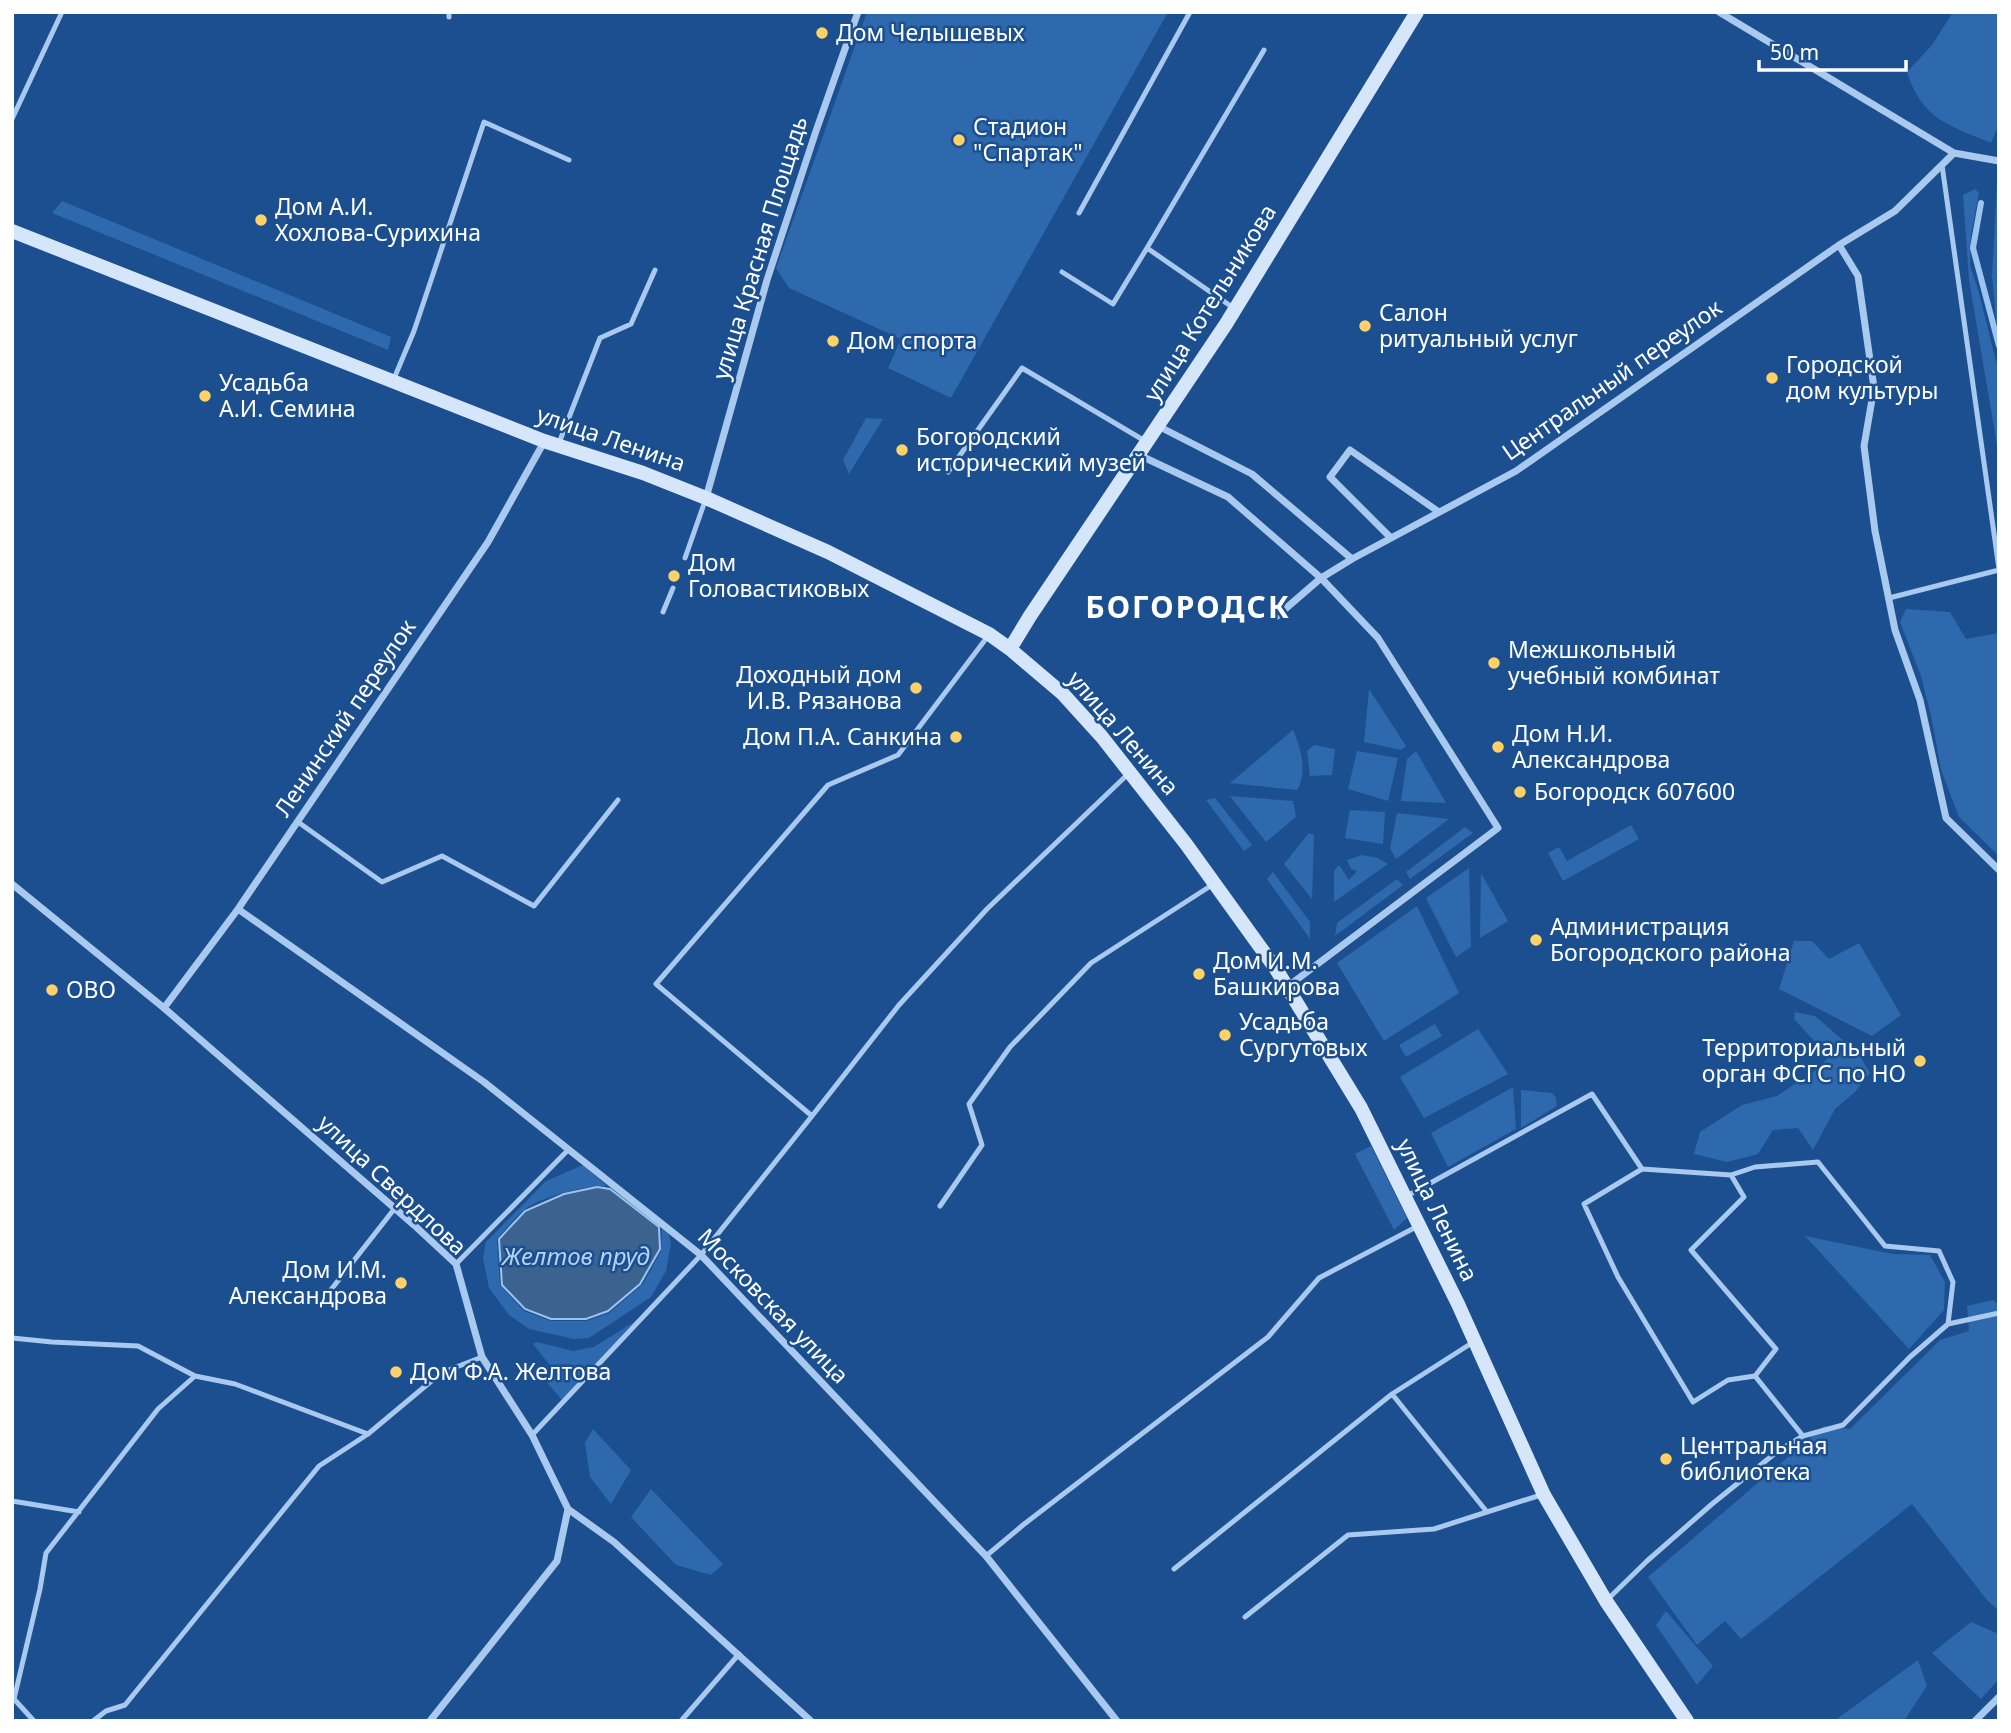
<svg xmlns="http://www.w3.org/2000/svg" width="2011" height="1733" viewBox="0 0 2011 1733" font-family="'Noto Sans',sans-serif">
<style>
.green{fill:#2e69ad}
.water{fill:#3c6290;stroke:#9cc4f0;stroke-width:2}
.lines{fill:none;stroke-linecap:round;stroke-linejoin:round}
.stream{stroke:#9cc4f0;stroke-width:6}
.lane{stroke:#a9c9ee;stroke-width:5}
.street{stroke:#a9c9ee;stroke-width:7}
.secondary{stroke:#d6e6fa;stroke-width:14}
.poi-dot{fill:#ffd166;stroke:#1b4f8f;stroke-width:2.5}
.labels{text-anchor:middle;stroke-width:5;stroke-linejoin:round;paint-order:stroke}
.poi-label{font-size:23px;fill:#fff;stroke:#1b4f8f;text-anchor:start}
.street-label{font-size:23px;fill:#fff;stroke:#1b4f8f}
.water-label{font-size:24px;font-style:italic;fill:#b5d3f5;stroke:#1b4f8f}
.district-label{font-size:30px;font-weight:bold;letter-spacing:2px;fill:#fff;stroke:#1b4f8f}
</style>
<rect width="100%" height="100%" fill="#1b4f8f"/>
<path class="green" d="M867,12H1168L951,398L888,368L901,339L789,288L776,268Z
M1953,12H1999V124L1991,143C1949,125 1922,120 1907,72L1932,45Z
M1997,183H1999V348L1992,276Z
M1975,189L1979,193L1971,235L1970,265L1979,293L1999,373V457L1969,280L1963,195Z
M62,201L391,337L388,350L52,213Z
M866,418L883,419L849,474L843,460Z
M1906,609L1950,612L1966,639L1999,633V856L1959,817L1941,770L1932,720L1921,676L1900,622Z
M1369,689L1406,746L1401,750L1364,742Z
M1293,730C1301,748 1308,772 1297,790L1230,783Z
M1314,745L1335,749L1332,775L1310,776L1307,751Z
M1357,751L1398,758L1388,801L1348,789Z
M1416,751L1446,803L1401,801L1407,759Z
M1230,796L1293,801L1296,817L1266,842Z
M1215,798L1252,845L1244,851L1206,800Z
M1350,810L1385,812L1383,844L1345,838Z
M1397,813L1449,819L1396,859L1390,848Z
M1631,825L1639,839L1563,881L1548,853L1559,847L1567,861Z
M1465,827L1473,833L1410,879L1406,872Z
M1309,833L1314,835L1312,899L1284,864Z
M1362,855L1378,858L1388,864L1334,902V871L1339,865L1349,880L1357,871L1351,869L1347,860Z
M1469,868L1471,947L1456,957L1426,898Z
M1273,872L1310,922V939L1267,879Z
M1481,873L1508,921L1480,938Z
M1397,879L1403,885L1335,936L1337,923Z
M1417,906L1459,993L1384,1041L1337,963Z
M1794,941H1812L1829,959L1859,943L1901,1015L1872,1036L1779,989Z
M1795,1012L1815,1016L1858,1053L1870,1073L1855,1092L1835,1109L1813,1150L1798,1128L1773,1130L1758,1154L1727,1162L1694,1154L1700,1132L1742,1105L1777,1096L1813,1072L1829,1057L1794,1019Z
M1435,1024L1442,1036L1406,1057L1399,1045Z
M1478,1029L1508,1074L1424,1118L1400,1077Z
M1513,1087L1516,1129L1448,1167L1431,1133Z
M1521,1090L1552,1093L1556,1098L1557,1106L1521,1128Z
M1371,1146L1407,1218L1394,1230L1355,1154Z
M583,1165L607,1186C586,1185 540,1197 524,1210C514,1218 506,1230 497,1239L500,1285L524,1311L551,1321H587L609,1313L643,1284L661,1251L662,1228L669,1234L671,1243L666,1271L651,1297L589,1338L574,1339L529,1329L509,1315L489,1288L483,1258L486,1242L546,1181Z
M1805,1236L1893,1254L1930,1255L1945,1282L1944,1310L1909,1349Z
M1993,1300L1999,1304V1611L1987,1600L1912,1504L1741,1639L1725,1621L1697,1645L1648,1577L1824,1426L1850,1429L1940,1340L1969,1331L1967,1306Z
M634,1322L562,1400L543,1378L552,1368L533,1344L537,1342L573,1351L594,1347Z
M593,1429L631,1470L611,1504L590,1477L585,1443Z
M651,1489L723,1564L711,1575L676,1565L631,1517Z
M1666,1611L1713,1666L1697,1685L1656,1625Z
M1971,1622L1999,1634V1679L1981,1699L1932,1653Z
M1918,1660L1927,1686L1904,1721H1834Z"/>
<path class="water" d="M597,1187L610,1189L659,1227L660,1249L640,1284L608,1311L586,1319H551L525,1309L502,1285L499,1239L525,1211L564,1194Z"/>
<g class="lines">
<path class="stream" d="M1981,203L1973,248L1999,346"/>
<path class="lane" d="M449,17V12
M12,119L62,12
M1942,165L1999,569
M1079,213L1190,12
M1062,272L1113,304L1147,248
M1235,309L1147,248L1264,50
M393,381L414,331L484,122L569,160
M559,443L600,338L631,324L655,270
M948,472L1022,368L1145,441
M685,558L705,501
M1889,598L1999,570
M663,612L673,588
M988,636L898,755L828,785L656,984L812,1116L899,1005L987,909L1128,774
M298,822L382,882L442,856L534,906L618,800
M1642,1169L1584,1204L1618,1277L1693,1402L1728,1380L1755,1376L1776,1349L1691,1250L1744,1197L1731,1175
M1405,1197L1592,1094L1642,1169L1731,1175L1755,1167L1818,1162L1885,1246L1939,1251L1953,1282L1948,1324
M940,1206L982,1145L969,1104L1010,1047L1091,963L1212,885
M456,1264L569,1149L570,1151
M330,1291L395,1208
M12,1338L52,1342L138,1346L195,1376
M1755,1376L1803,1436
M1392,1394L1475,1341
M532,1435L701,1255L812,1116
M12,1501L79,1512
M986,1556L1023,1525L1268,1337L1319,1278L1418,1226
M1174,1569L1392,1394L1487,1512L1541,1495
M1608,1599L1647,1561L1712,1504L1778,1451L1803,1436L1843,1425L1910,1357L1948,1324L1999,1313
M1245,1617L1348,1535L1434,1529L1487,1512
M34,1721L14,1699L40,1589L46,1553L158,1409L195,1376L235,1384L368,1434
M93,1721L106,1711L125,1705L319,1466L368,1434L441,1373L482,1357
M681,1721L739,1654"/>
<path class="street" d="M1719,12L1954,153L1999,161
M1839,245L1858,276L1874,388L1864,446L1875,531L1895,630L1920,700L1946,818L1999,870
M1158,426L1252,474L1352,559
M1139,455L1228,497L1321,578L1378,638L1498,828L1287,987
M706,498L767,280L816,131L858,12
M1391,538L1330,477L1350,450L1439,512
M1277,616L1321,578L1352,559L1516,471L1839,245L1895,211L1954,153
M12,884L164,1008L414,1225L456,1264L482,1357L532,1435L568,1509L614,1542L811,1721
M238,909L484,1082L701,1255L986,1556L1117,1721
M164,1008L238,909L488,542L544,442
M430,1721L557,1561L568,1509
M1975,1721L1999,1697"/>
<path class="secondary" d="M12,231L544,441L643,473L706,498L828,552L989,634L1010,649L1063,694L1102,737L1186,844L1276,969L1287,987L1361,1108L1458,1304L1544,1495L1606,1601L1687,1721
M1010,649L1030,616L1226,324L1417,12"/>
</g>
<g class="poi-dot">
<circle cx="822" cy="33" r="7"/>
<circle cx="959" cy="140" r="7"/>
<circle cx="261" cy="220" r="7"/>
<circle cx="1365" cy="326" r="7"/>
<circle cx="833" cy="341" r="7"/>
<circle cx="1772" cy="378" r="7"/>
<circle cx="205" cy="396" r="7"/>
<circle cx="902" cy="450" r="7"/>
<circle cx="674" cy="576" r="7"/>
<circle cx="1494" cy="663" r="7"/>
<circle cx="916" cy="688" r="7"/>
<circle cx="956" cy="737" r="7"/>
<circle cx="1498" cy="747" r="7"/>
<circle cx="1520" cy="792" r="7"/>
<circle cx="1536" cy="940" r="7"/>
<circle cx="1199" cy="974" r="7"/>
<circle cx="52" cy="990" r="7"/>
<circle cx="1225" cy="1035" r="7"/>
<circle cx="1920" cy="1061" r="7"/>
<circle cx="401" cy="1283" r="7"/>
<circle cx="396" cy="1372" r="7"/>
<circle cx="1666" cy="1459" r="7"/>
</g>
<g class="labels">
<g class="poi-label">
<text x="836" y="41">Дом Челышевых</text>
<text x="973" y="135">Стадион<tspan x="973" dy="26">"Спартак"</tspan></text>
<text x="275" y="215">Дом А.И.<tspan x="275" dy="26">Хохлова-Сурихина</tspan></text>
<text x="1379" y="321">Салон<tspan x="1379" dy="26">ритуальный услуг</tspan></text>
<text x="847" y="349">Дом спорта</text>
<text x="1786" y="373">Городской<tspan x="1786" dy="26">дом культуры</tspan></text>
<text x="219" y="391">Усадьба<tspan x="219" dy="26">А.И. Семина</tspan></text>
<text x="916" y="445">Богородский<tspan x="916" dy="26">исторический музей</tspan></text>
<text x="688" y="571">Дом<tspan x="688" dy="26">Головастиковых</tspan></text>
<text x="1508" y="658">Межшкольный<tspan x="1508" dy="26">учебный комбинат</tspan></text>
<text x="902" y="683" text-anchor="end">Доходный дом<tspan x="902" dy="26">И.В. Рязанова</tspan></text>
<text x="1512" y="742">Дом Н.И.<tspan x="1512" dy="26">Александрова</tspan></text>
<text x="942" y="745" text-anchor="end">Дом П.А. Санкина</text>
<text x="1534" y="800">Богородск 607600</text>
<text x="1550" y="935">Администрация<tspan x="1550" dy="26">Богородского района</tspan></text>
<text x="1213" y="969">Дом И.М.<tspan x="1213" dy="26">Башкирова</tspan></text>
<text x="66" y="998">ОВО</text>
<text x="1239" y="1030">Усадьба<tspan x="1239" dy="26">Сургутовых</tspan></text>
<text x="1906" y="1056" text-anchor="end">Территориальный<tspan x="1906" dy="26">орган ФСГС по НО</tspan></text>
<text x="387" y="1278" text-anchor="end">Дом И.М.<tspan x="387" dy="26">Александрова</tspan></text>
<text x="410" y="1380">Дом Ф.А. Желтова</text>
<text x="1680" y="1454">Центральная<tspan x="1680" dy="26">библиотека</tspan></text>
</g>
<g class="street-label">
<text transform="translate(760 248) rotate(-73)" y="8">улица Красная Площадь</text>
<text transform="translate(1210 303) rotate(-58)" y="8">улица Котельникова</text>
<text transform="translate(1612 380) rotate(-35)" y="8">Центральный переулок</text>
<text transform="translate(611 439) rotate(19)" y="8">улица Ленина</text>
<text transform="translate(345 718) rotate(-56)" y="8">Ленинский переулок</text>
<text transform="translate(1123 733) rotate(49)" y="8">улица Ленина</text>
<text transform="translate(392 1185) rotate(43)" y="8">улица Свердлова</text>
<text transform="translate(1437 1210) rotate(64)" y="8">улица Ленина</text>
<text transform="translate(773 1306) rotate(46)" y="8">Московская улица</text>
</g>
<g class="water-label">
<text x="576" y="1265">Желтов пруд</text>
</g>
<g class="district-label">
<text x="1188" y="618">БОГОРОДСК</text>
</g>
</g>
<rect width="2011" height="1733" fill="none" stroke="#ffffff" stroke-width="28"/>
<path d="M1759 60v10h147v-10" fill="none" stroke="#ffffff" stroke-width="3.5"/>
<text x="1770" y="60" font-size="21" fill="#ffffff" stroke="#1b4f8f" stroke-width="5" paint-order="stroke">50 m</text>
</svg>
